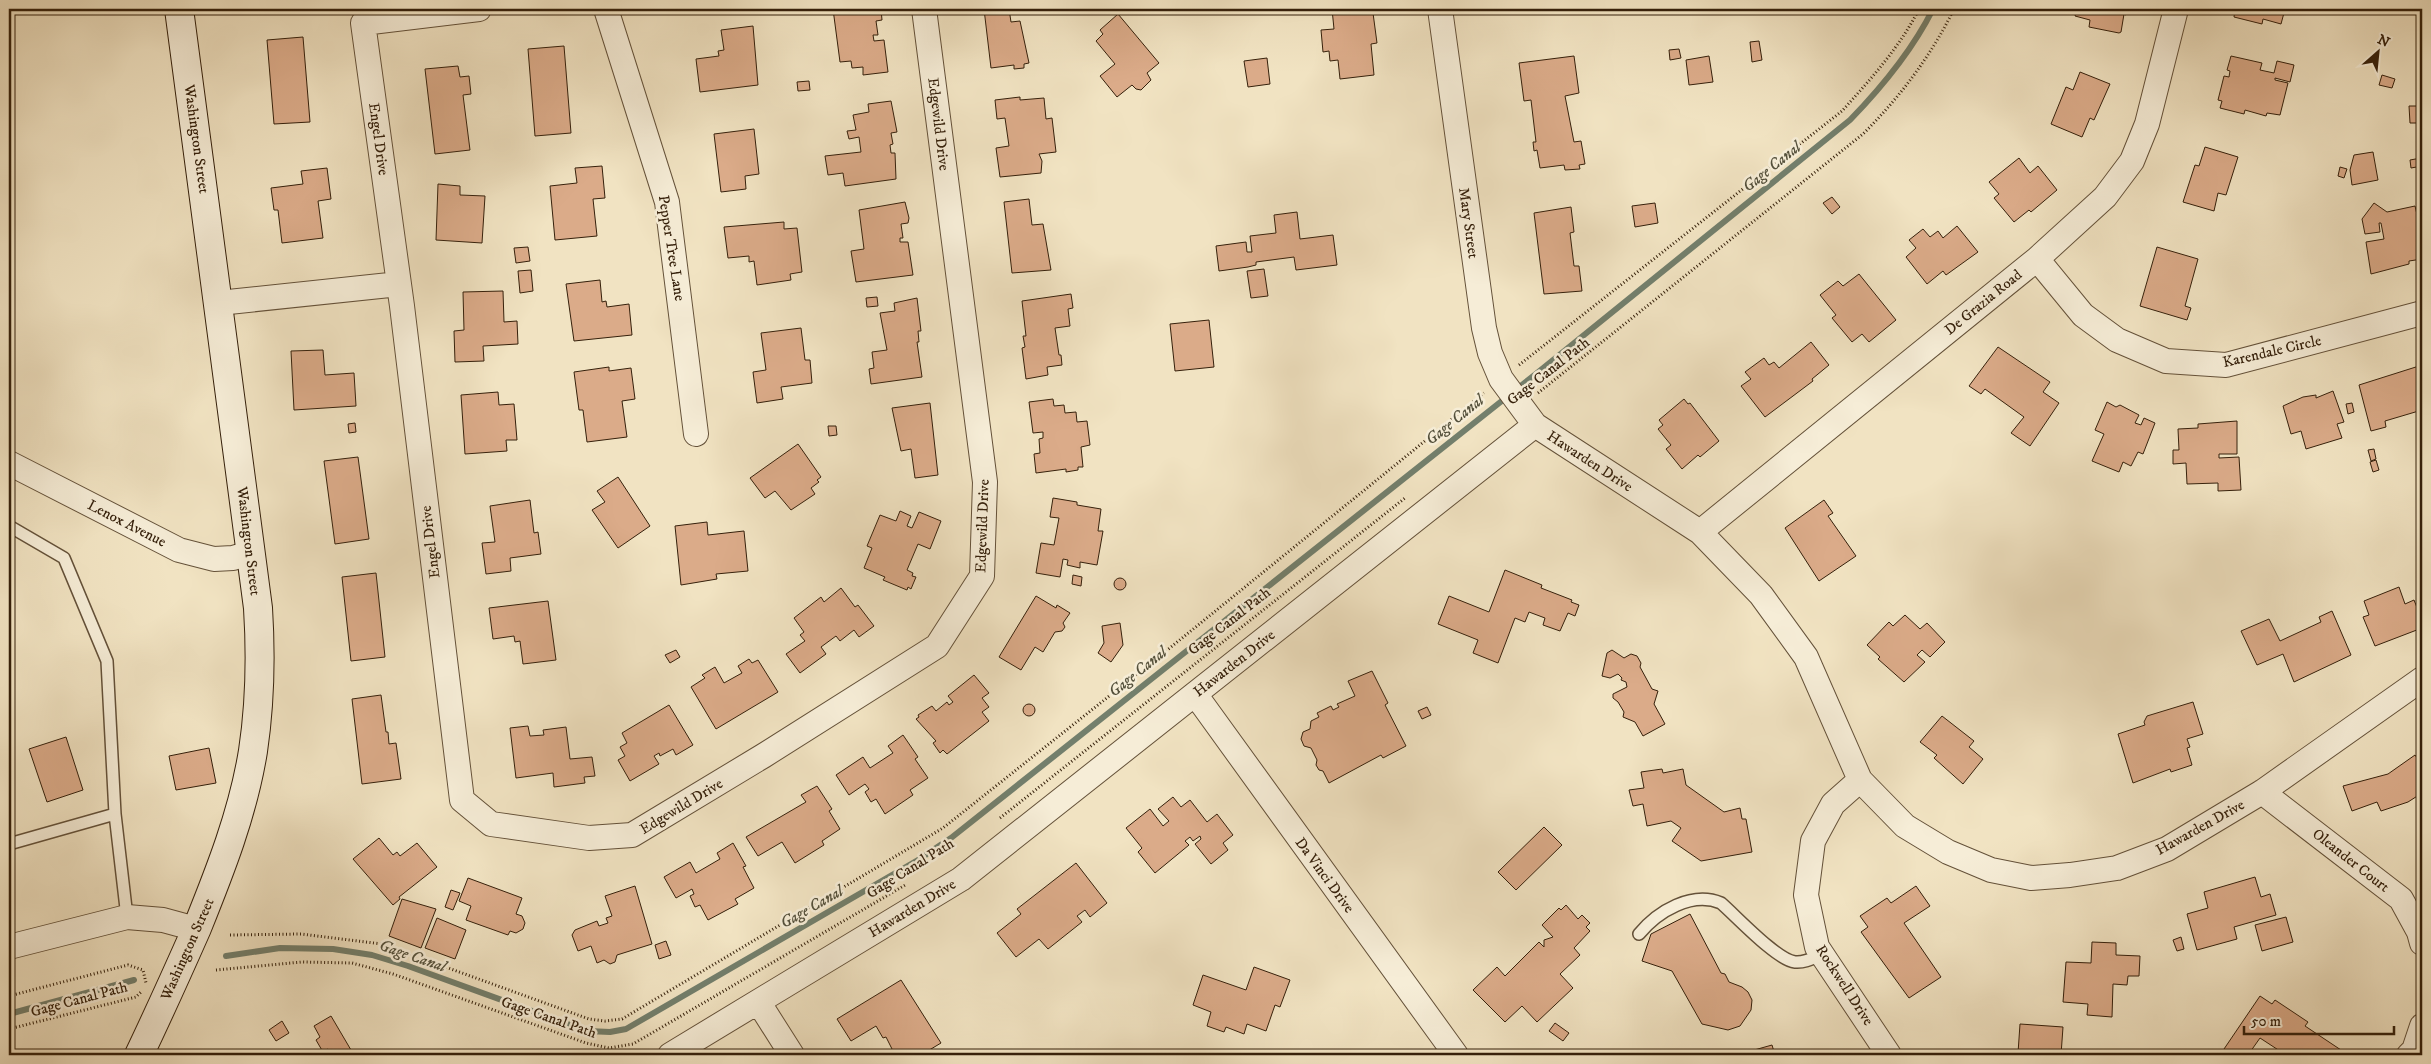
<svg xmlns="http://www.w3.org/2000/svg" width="2431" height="1064" viewBox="0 0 2431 1064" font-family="'IM FELL DW Pica',serif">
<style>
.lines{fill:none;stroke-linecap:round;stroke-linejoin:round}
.stream{stroke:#737f6c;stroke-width:6}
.building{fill:#dbab89;stroke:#35200b}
.lane-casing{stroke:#645139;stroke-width:14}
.street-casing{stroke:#645139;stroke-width:26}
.secondary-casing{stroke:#35200b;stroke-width:30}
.path{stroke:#35200b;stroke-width:3;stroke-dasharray:1 2.5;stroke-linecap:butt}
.lane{stroke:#f6edd7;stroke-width:11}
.street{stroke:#f6edd7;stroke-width:24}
.secondary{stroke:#f6edd7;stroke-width:28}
.labels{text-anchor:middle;stroke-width:5;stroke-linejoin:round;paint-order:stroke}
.street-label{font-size:15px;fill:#35200b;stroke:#f6edd7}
.water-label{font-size:16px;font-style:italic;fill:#54503b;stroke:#f6edd7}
</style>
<rect width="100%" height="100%" fill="#f1e3c2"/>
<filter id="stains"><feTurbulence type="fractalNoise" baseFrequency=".004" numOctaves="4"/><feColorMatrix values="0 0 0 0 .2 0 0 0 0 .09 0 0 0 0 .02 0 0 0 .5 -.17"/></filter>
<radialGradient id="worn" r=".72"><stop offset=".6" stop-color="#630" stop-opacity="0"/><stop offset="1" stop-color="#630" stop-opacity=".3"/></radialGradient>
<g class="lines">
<path class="stream" d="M226,956L280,948L333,949L372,955L408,966L587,1031L610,1032L626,1029L918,860L951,838L1537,373L1850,120C1883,86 1912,51 1933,9
M9,1014L134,980"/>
</g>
<path class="building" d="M833,9H881L882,20L876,21L878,35H873L874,41L884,40L888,72L863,75V67L852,68L851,61L840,62Z
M984,9H1009L1011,22L1020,21L1029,63L1024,64V68L1014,69V65L991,68Z
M1332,9H1366V14L1373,13L1377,43L1371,44L1374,75L1340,79L1338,60L1330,61L1329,51L1323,52L1321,30L1334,29Z
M2077,9H2128L2126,15L2124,14L2121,32L2119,33L2089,27L2090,20L2075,16Z
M2235,9H2285L2281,24L2263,19L2262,24L2234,17Z
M1118,14L1159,63L1147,73L1151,80L1141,90L1136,89L1132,85L1117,97L1100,76L1115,64L1096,41L1103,34L1100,30Z
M753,26L758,85L700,92L696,59L719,56L718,51L724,50L721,30Z
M303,37L310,122L274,124L267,40Z
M1759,41L1762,60L1752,62L1750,42Z
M564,46L571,133L535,136L528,49Z
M1679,49L1681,58L1670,60L1669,50Z
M1574,56L1579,93L1565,96L1574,142L1581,141L1585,164L1579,165L1580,169L1565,170L1564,165L1540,168L1537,150L1534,151L1533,142H1536L1531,100L1524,101L1519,63Z
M1709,56L1713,82L1689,85L1686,60Z
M2231,56L2262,63L2260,70L2274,73L2277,61L2294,65L2290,82L2275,78V80L2288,83L2280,115L2267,113L2266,116L2245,110L2244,114L2220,108L2222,101L2218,100L2224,76L2229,77L2230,71L2227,70Z
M1267,58L1270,84L1248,87L1244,61Z
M458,66L460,77L469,76L471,94L463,95L470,150L435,154L425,69Z
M2080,72L2110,84L2094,120L2090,118L2082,137L2051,124L2066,87L2073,90Z
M2382,75L2395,79L2392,88L2379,85Z
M809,81L810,90L798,91L797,82Z
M1020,97V100L1044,98L1046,119L1052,118L1056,152L1039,154L1042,161L1041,173L1000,177L996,148L1009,146L1005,118L997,119L995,100Z
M891,101L897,132L891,133L893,144L890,145L891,153H895L896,179L845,186L843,173L828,175L825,156L861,152L859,137L849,139L847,131L856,130L853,115L869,112L868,104Z
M2409,106H2418L2419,123H2410Z
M754,129L759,174L745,176L746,189L721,192L714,134Z
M2205,147L2238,157L2226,195L2218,193L2214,211L2183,202L2195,165L2199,166Z
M2373,152L2378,180L2352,185L2350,170L2354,155Z
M2019,158L2030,173L2038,166L2057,190L2031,212L2029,210L2014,222L1994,198L1999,194L1989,182Z
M2421,158L2422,166L2411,168L2410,160Z
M602,166L605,198L593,199L597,236L555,240L550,186L577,183L575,168Z
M2340,167L2347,169L2344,178L2338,176Z
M327,168L331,199L318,201L323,238L282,243L278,210H274L271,188L303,184L301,171Z
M438,184L460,186V195L485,196L482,243L436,240Z
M1832,197L1840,207L1832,214L1823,203Z
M1029,199L1032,225L1043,224L1051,270L1012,273L1004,202Z
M905,202L909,218L908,223L901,224L903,238H900V242H908L913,275L856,282L851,251L864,249L859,210Z
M1655,203L1658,223L1635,227L1632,206Z
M2374,203L2387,212L2415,206L2419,223H2422V259L2409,261V264L2371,274L2366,242L2384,239L2381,223H2379L2380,232L2365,234L2362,219Z
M1571,207L1574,232L1570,233L1574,266H1579L1582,291L1544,294L1534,213Z
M1297,212L1300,239L1333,235L1337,265L1296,270L1294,257L1256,262V265L1248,267L1219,271L1216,246L1246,242L1247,252H1252L1250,236L1276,233L1274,215Z
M784,222V229L797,228L802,272L790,274L791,280L757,285L754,261L749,262V256L728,258L724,227Z
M1957,226L1978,252L1946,275L1943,271L1927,284L1906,257L1916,248L1909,240L1923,229L1930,237L1938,231L1943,238Z
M528,247L530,261L516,263L514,248Z
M2157,247L2198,259L2185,306L2191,308L2187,320L2140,306Z
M1264,269L1268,296L1251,298L1247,271Z
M531,270L533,291L520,293L518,271Z
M1859,274L1896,320L1869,342L1862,334L1852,342L1832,318L1836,315L1820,295L1838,281L1843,286Z
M600,280L602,302L606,301L607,307L629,304L632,335L574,341L566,284Z
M503,291L504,322L517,321L518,344L483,346L484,361L455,362L454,331L464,330L463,292Z
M1071,294L1073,308L1068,309L1070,326L1055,328L1059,355H1061L1062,365L1047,367L1048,375L1026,379L1022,348L1025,347L1023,336H1026L1022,301Z
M877,297L878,306L867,307L866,298Z
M917,298L921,331H918L919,342H917L922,377L871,384L869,369L874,368L872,352L887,350L880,313L895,311L894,303Z
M1209,320L1214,367L1175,371L1170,324Z
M801,328L805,360H810L812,383L781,387L783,399L757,403L753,372L766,370L761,333Z
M1811,342L1829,365L1812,379L1813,381L1765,417L1741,386L1751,379L1745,372L1764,358L1769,365L1774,362L1779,368Z
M1998,347L2050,382L2043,392L2059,403L2030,446L2011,433L2024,417L1985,389L1981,394L1969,386Z
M323,350L325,375L354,373L356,406L294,410L291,351Z
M2419,366L2422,380V410L2385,421L2386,427L2371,431L2359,385Z
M609,367V371L631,368L635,399L622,401L627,437L587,442L583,410H579L574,372Z
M2333,391L2344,422L2337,424L2342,438L2306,449L2301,431L2291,434L2283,406L2303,397L2316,395V398Z
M498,392L499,405L514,404L517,440H506L507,451L465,454L461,395Z
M1053,399L1054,406L1064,405L1065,413L1076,412L1077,422L1087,421L1090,445L1081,447L1083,467H1078V470L1066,472V469L1036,473L1034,454L1040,453L1039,439L1043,438V432L1033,433L1029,402Z
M1684,399L1688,404L1690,403L1719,441L1700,457L1698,455L1682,469L1666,449L1671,445L1658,429L1663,425L1659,420Z
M2107,402L2116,407L2120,405L2139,415L2135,423L2141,425L2144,418L2155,423L2143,454L2138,452L2131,466L2123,462L2119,472L2092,461L2104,434L2095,430Z
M930,403L938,475L915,478L911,449L901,451L892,408Z
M2352,403L2354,412L2348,414L2346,404Z
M2237,421V454H2219V458L2239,457L2241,490L2218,491V483L2187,484L2186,463L2173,464V450H2179L2178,429L2198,428V424Z
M355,423L356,432L349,433L348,424Z
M828,426H836L837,435L829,436Z
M798,444L821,477L817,480L819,482L811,488L815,494L791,510L775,491L765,498L750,478Z
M2374,449L2376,459L2371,461L2368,450Z
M358,457L369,539L335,544L324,461Z
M2376,460L2379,470L2373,472L2370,462Z
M618,477L650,526L618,548L592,510L605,502L597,491Z
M1053,498L1077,502V505L1101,509L1098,531H1103L1097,565L1080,562V568L1067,565L1068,560L1063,559L1060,577L1036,573L1041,543L1054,545L1059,518L1050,517Z
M530,500L534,533L538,532L541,554L510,558L511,571L486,574L482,543L495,542L490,506Z
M1824,500L1833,513L1828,516L1856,556L1819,581L1785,528Z
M900,511L911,516L907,526L912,528L919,512L941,521L930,549L918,544L907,570L913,573L912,576L916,577L911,589L908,587L907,590L883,580L885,577L864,568L872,548L867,546L880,515L896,521Z
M707,522L708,535L744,531L748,571L716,574L717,579L681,585L675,526Z
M1505,570L1542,585L1541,588L1572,600L1571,602L1579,605L1575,616L1568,613L1560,631L1543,625L1545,618L1529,612L1525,622L1515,618L1498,663L1473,653L1478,640L1438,624L1449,596L1489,612Z
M376,573L385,657L351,661L342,577Z
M1073,575L1082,577L1081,586L1072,584Z
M1114 584a6 6 0 1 1 12 0a6 6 0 1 1-12 0Z
M2399,587L2405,604L2414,600L2422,620V628L2375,646L2363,617L2369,615L2364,601Z
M841,588L855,607L858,605L874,626L859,637L854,630L840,641L836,636L821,647L826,654L800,673L786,654L805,641L800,635L804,632L794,618L821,597L824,602Z
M1036,596L1056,608L1057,605L1070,613L1063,623L1065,627L1062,631L1055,632L1043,652L1035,647L1021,670L999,657Z
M548,601L556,660L523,664L520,641L515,642L514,636L493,639L489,608Z
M2332,611L2351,655L2294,682L2283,654L2257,665L2241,631L2269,619L2280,641L2321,622L2319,617Z
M1905,615L1920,629L1927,623L1945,642L1930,657L1922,650L1917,655L1925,662L1904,682L1878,659L1880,657L1867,645L1889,622L1893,626Z
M1120,623L1123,645L1111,662L1098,653L1104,643L1102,626Z
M676,650L680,657L670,663L665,655Z
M1612,650L1624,658L1631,654L1637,656L1641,663L1640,667L1652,689L1658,691L1654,704L1665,724L1643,736L1635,722L1623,717L1624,712L1618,702L1613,698V694L1627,687L1626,682L1621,680L1622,678L1618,674L1610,678L1602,676L1607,653Z
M749,659L752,663L758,660L778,692L716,729L691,687L705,678L702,675L715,667L724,683L742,673L738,666Z
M1372,671L1388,703L1385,705L1406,746L1383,758L1381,755L1329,783L1323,771L1319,770L1316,765L1317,760L1311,748L1304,746L1301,739L1303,732L1310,729L1311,721L1319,717L1317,713L1331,706L1333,710L1339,707L1337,704L1355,696L1348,681Z
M974,675L989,693L982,698L989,707L982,712L989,721L947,754L943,750L940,753L933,743L936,741L916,719L919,717L918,715L932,706L936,711L947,702L949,705L953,702L948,696Z
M381,695L386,732H388L389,744L396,743L401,779L362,784L352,699Z
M2193,702L2203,734L2187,739L2190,747L2187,748L2192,765L2171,772L2170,769L2133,783L2118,734L2145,725L2144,722L2147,716Z
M1023 710a6 6 0 1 1 12 0a6 6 0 1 1-12 0Z
M669,705L693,745L676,755L673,749L660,756L659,753L654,756L659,764L630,781L618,760L625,756L620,747L627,743L622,733Z
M1427,707L1431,715L1422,719L1418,711Z
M1942,716L1974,741L1969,747L1983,759L1963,784L1934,758L1937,755L1920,742Z
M528,726L530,736L544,735L543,730L566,727L570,759L592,757L595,776L584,777L585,783L554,787L553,773L516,778L510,728Z
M903,735L918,757L915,759L928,778L910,790L913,795L885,814L876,799L871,802L865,792L869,789L865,784L849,795L836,775L863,757L870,768L893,753L888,746Z
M66,737L83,790L47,802L29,749Z
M209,748L216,783L176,790L169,756Z
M2415,755L2422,765V793L2408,802L2381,811L2377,802L2352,811L2343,786L2388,774Z
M1662,769L1663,773L1683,769L1686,785L1724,812L1740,808L1742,819H1746L1752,852L1701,861L1672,841L1681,828L1671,821L1647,826L1643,804L1633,806L1629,790L1644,788L1641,772Z
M817,786L832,809L829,811L840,829L822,841L824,845L795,863L782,842L758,856L746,837L806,802L801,795Z
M1173,797L1181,807L1190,800L1207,822L1217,814L1233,835L1223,843L1228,850L1211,864L1195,844L1201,839L1200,836L1193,841L1190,837L1185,841L1189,845L1155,873L1138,852L1142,848L1126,828L1150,809L1163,826L1169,821L1158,809Z
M1544,827L1562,845L1516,890L1498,872Z
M379,838L393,855L397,852L400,856L417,843L437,867L399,897L400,899L393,905L353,859Z
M733,843L746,866L743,867L754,888L735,899L738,904L708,920L700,905L695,907L690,896L694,894L692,889L676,898L664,877L690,862L696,873L720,859L717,853Z
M1076,863L1107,903L1090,917L1085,910L1077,916L1082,922L1048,949L1039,939L1016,957L997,933L1021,914L1017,909Z
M2255,877L2261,897L2270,894L2276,915L2234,927L2237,939L2197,950L2187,914L2208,908L2204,892Z
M468,878L522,898L516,914L522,916L525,923L523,929L516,933L510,931L508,935L466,920L471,906L459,901Z
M635,886L652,944L617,955L615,962L610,964L604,960L597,963L591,946L578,951L572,935L575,930L597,921L599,926L608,923L606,918L612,916L605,896Z
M1916,886L1930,906L1904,923L1941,977L1909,998L1861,932L1868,927L1860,916L1887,898L1891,903Z
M451,890L460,893L453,910L445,907Z
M402,899L436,909L421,948L389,936Z
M1566,905L1578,919L1582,915L1590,923L1586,927L1590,931L1574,948L1580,955L1560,974L1573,988L1537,1022L1522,1006L1505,1022L1473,990L1497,967L1505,976L1539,942L1544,947V940L1553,937L1542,925L1559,908L1561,910Z
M1690,914L1721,973L1725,974L1729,982L1742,987L1748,992L1752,1000L1751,1010L1740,1026L1728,1030L1702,1024L1672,971L1642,961L1651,934Z
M2286,917L2293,942L2262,951L2255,925Z
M437,918L466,930L455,959L425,948Z
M2181,937L2184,949L2177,951L2173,940Z
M666,941L671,955L659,959L655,945Z
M2092,942L2116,943V955L2140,956L2139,976H2128L2127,985L2113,984L2112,1017L2087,1015L2088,1004L2063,1002L2066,962L2091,963Z
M1254,967L1290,980L1280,1007L1275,1005L1266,1031L1247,1024L1244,1034L1226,1027L1224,1032L1207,1026L1211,1012L1193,1005L1203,975L1246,990Z
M901,980L941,1043L921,1055H895L886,1037L883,1038L876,1026L851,1041L837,1019Z
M2260,996L2272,1004L2275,1000L2308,1022L2305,1026L2341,1050L2337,1055H2300L2289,1050L2286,1055L2260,1038L2248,1055H2233L2224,1049Z
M331,1016L351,1050L343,1055H332L328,1049L323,1052L316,1040L320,1037L314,1026Z
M282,1021L289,1033L276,1041L269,1030Z
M1555,1023L1569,1033L1563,1041L1549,1031Z
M2020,1024L2063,1027L2061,1055L2018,1053Z
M1772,1045L1775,1055H1741L1740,1054Z"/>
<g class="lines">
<g class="lane-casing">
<path id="lane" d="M9,526L64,558L107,661L115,814L127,917
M9,844L115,814
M1639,934C1658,911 1692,891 1721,903C1737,917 1777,960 1795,962C1805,963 1813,958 1822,954"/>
</g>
<g class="street-casing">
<path id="street" d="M479,9L363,23L402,306L462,800L491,824L589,838L632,835L763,756L937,646L982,576L985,482L924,9
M606,9L667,202L696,434
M1440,9L1484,328L1490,353L1501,379L1535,425L1700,532L1761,595L1806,657L1860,780L1905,826L1948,852L1991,870L2031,878L2070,875L2117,868L2167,849L2262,792L2422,679
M2037,259L2083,315L2117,340L2166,361L2226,365L2422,313
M219,303L399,284
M9,463L179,550L214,559L233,558L250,553
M1700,532L2037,259L2105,197L2132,161L2147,124L2176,9
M1195,694L1456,1055
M1860,780L1833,804L1813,841L1806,895L1817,947L1889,1055
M2262,792L2401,899L2419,932L2422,943
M9,947L127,917L163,920L196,929
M759,1003L792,1055
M670,1055L961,879L1535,425
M2409,1055L2414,1050L2422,1026"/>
</g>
<g class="secondary-casing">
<path id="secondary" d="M139,1055C159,1013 178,971 197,928C220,871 243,813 253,751C260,704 261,655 258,608L179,9"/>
</g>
<path class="path" d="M1519,365L1842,111C1870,80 1900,47 1919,9
M1538,393L1863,134C1900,97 1931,56 1954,9
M1000,818L1405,498
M230,935L301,934L382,944L589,1019L605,1021L622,1019L943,828L1176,643L1484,393
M216,970L302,962L352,963L393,974L586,1043L609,1048L633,1044L907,884
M9,996L128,965L143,970L146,983
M9,1029L136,997L142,991"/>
<use href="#lane" class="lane"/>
<use href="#street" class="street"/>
<use href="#secondary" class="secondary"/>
</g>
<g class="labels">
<g class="street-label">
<text transform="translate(939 124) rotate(83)" y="5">Edgewild Drive</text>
<text transform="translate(197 139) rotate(82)" y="5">Washington Street</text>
<text transform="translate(379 139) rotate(82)" y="5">Engel Drive</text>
<text transform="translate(1469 223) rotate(82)" y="5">Mary Street</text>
<text transform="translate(672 248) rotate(81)" y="5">Pepper Tree Lane</text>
<text transform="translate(1983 302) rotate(-39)" y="5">De Grazia Road</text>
<text transform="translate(2272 351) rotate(-13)" y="5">Karendale Circle</text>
<text transform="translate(1548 371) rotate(-38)" y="5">Gage Canal Path</text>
<text transform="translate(1590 461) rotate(33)" y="5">Hawarden Drive</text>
<text transform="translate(127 523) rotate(27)" y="5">Lenox Avenue</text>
<text transform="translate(982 526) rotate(-88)" y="5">Edgewild Drive</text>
<text transform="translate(249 541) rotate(83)" y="5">Washington Street</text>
<text transform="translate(430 542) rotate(-97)" y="5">Engel Drive</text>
<text transform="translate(1229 621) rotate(-38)" y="5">Gage Canal Path</text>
<text transform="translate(1234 663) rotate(-38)" y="5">Hawarden Drive</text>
<text transform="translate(681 806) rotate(-31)" y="5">Edgewild Drive</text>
<text transform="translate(2200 827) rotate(-29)" y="5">Hawarden Drive</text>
<text transform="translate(2351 860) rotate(38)" y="5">Oleander Court</text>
<text transform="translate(910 868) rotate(-32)" y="5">Gage Canal Path</text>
<text transform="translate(1325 875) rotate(54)" y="5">Da Vinci Drive</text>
<text transform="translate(912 908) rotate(-31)" y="5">Hawarden Drive</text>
<text transform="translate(187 949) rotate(-66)" y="5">Washington Street</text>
<text transform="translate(1845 985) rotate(57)" y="5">Rockwell Drive</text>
<text transform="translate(79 999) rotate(-15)" y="5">Gage Canal Path</text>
<text transform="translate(549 1017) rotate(19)" y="5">Gage Canal Path</text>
</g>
<g class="water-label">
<text transform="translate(1771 166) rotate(-39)" y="6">Gage Canal</text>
<text transform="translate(1454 419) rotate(-39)" y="6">Gage Canal</text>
<text transform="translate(1137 671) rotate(-39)" y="6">Gage Canal</text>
<text transform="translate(811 906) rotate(-30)" y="6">Gage Canal</text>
<text transform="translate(413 955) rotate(19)" y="6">Gage Canal</text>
</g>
</g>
<rect width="2431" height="1064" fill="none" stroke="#f1e3c2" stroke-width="30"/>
<rect x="10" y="10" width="2411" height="1044" fill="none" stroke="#35200b" stroke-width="2.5"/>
<rect x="15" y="15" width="2401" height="1034" fill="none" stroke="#35200b"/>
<g transform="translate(2378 52) rotate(27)" stroke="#f6edd7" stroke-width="4" paint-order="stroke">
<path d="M0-4L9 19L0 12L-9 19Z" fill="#35200b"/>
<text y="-8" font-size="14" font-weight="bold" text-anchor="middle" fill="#35200b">N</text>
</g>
<path d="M2244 1026v8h150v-8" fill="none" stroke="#35200b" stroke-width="2.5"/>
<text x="2251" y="1026" font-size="15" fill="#35200b" stroke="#f6edd7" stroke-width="4" paint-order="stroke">50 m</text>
<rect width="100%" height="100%" filter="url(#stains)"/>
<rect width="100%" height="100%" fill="url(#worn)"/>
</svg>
